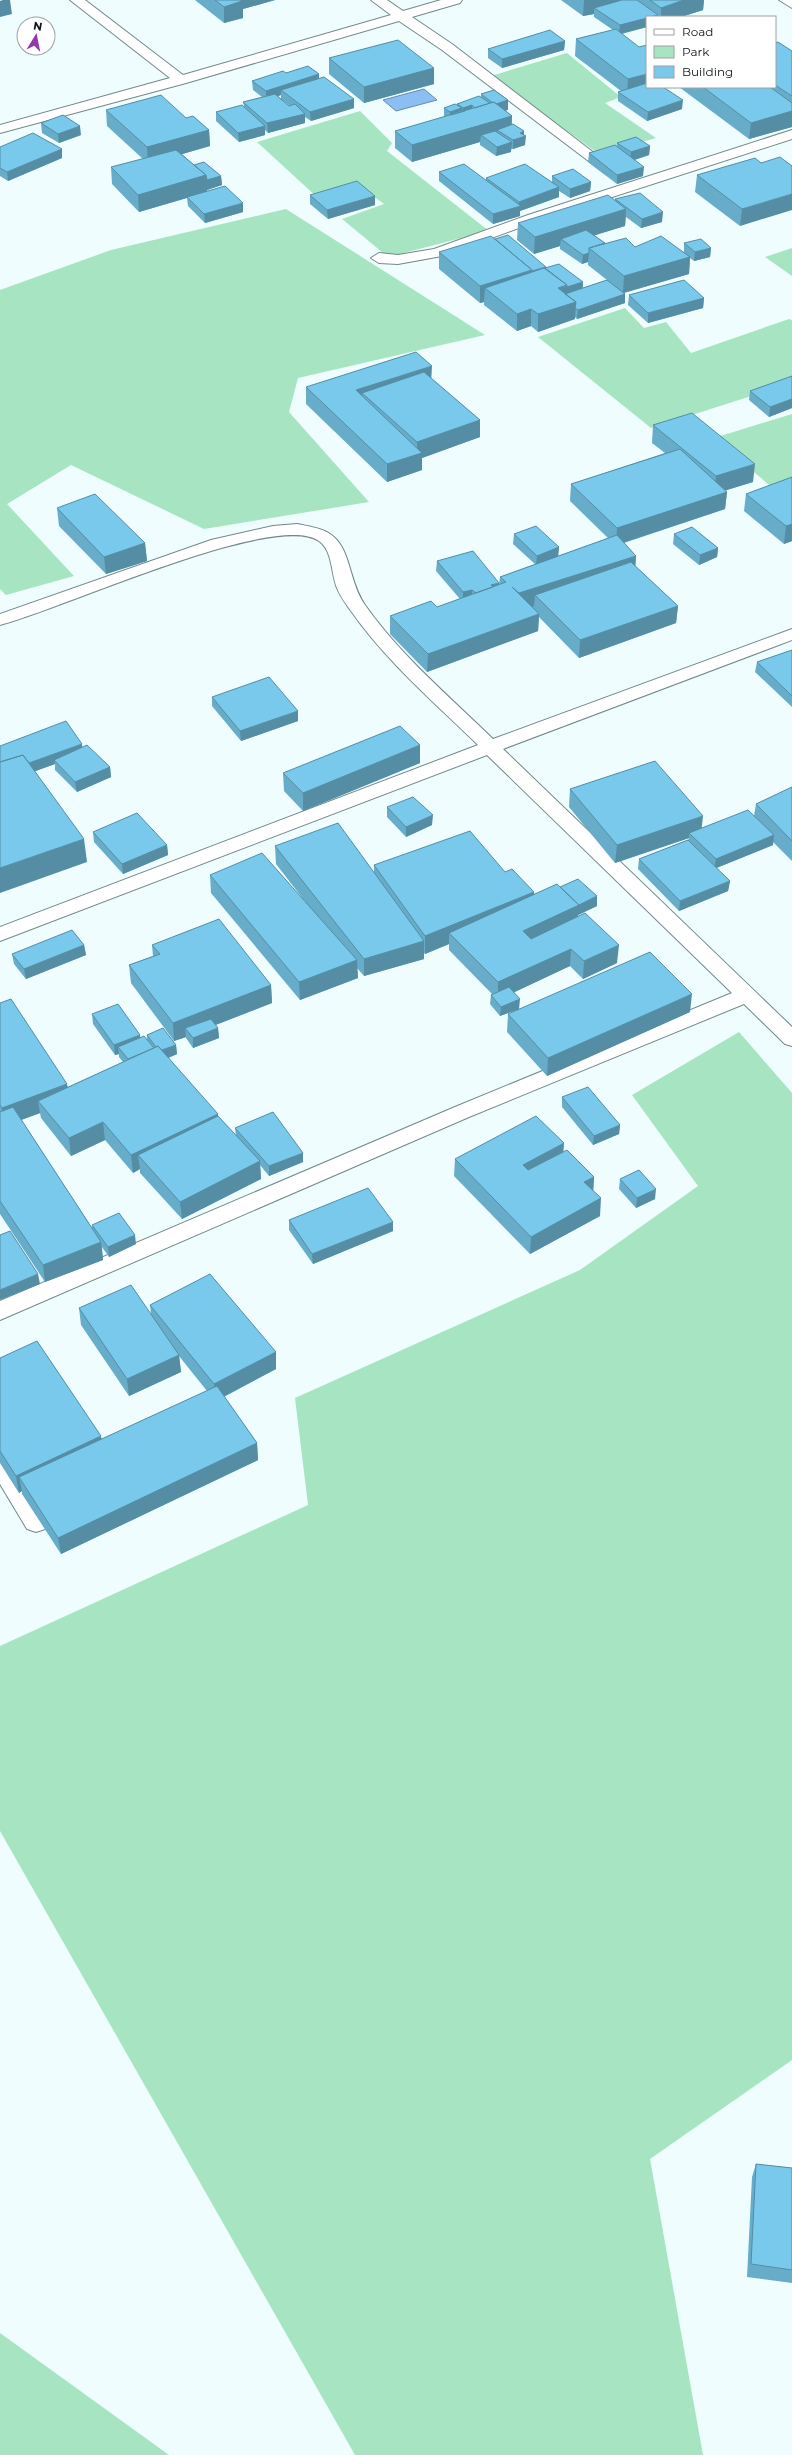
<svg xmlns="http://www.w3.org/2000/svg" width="792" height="2455" viewBox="0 0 792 2455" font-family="Montserrat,sans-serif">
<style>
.green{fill:#a7e5c2}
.water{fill:#8bbef3;stroke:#658bb1}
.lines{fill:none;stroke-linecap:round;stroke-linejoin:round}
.minor-casing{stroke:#73888a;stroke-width:2}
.minor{fill:#fff;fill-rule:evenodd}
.wall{fill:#67adca;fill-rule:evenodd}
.shaded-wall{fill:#548da4}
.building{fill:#78c9eb;stroke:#548da4}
</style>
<rect width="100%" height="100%" fill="#effdfe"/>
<path class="green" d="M567,53L621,97L605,103L656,138L599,154L491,76Z
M360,111L392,143L387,151L489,231L388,257L342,219L384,204L357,185L318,198L257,142Z
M286,209L485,335L298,378L289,412L369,502L204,529L71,465L7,504L74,576L6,595L0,589V290L111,250Z
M792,248V276L765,257Z
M625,308L644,328L666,322L691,353L789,319L792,320V383L651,428L538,337Z
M792,414V485L775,490L714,438Z
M739,1032L792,1093V2060L650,2159L703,2455H355L0,1831V1646L308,1505L295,1398L580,1270L698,1186L632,1095Z
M0,2333L169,2455H0Z"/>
<path class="water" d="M424,89L437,100L396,111L383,100Z"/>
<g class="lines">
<g class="minor-casing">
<path id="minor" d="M70,0H85L183,75L391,15L371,0H387L403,11L441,0H462L460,3L412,17L452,44L619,172L612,176L607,175L442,50L399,21L186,83L0,133V125L170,78Z
M779,0H792V8Z
M792,130V139L538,221L442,256L398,264L379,263L371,258L379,253L398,255L434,249L528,215Z
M297,524C311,527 326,528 336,539C351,555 350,584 365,605C400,655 449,696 493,739L792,629V640L503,749L792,1027V1046L785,1044L744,1004L469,1117L0,1320V1301L455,1107L732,993L487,755L0,941V927L478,745C434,702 386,661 351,611C346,604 340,596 337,588C331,574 333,551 319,541C275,510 58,611 0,625V614L211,540L273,526Z
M0,1454L8,1457L45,1515L48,1522L45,1529L36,1532L27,1529L0,1484Z"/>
</g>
<use href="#minor" class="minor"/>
</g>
<path class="wall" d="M195,0H275L243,9V18L224,23Z
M561,0H704L703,10L681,17H647V27L622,34L647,87L682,109L647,121L618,101V92L621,91L575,56L576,39L613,30L594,17V14L583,16Z
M565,41L564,50L502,68L488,58V49Z
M775,43L792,51V127L749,139L679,87H775Z
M329,58L434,68V84L364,103L329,74Z
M286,73L319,78L354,108L311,121L305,117V123L268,133L265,130V135L239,142L216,121V112L244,106L243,102L262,97L253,90L252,81ZM281,95V99L278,96ZM281,99L290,106H289Z
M481,94L508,110H505L512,116V125L524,135L525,145L513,149H511V152L496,156L480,145V142L412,162L395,148V131L444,117V108L457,105V104L481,97Z
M106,110L186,118L209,130L210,146L182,154L194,165L221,176L222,185L207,190V191L243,212L205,223L188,206L187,198L139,212L112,184L111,167L143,159L107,126Z
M41,123L81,135L59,143L42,133Z
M617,143L650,146L649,155L635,160L643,176L617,184L588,162L589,153L617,146Z
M0,147L62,149V158L8,181L0,176Z
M761,163L740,226L695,192L697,175Z
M439,172L486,181V178L552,182V176L591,182L590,191L570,198L559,191V197L520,211V216L493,224L439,181Z
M310,195L375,205L328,219L310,204Z
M615,199L662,222L641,228L626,217L625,226L594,235L605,243L684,252V243L711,248L710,257L694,261L690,258L689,274L624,293L625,294V303L577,319L575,317V319L538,332L531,326L517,331L484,305V302L480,303L439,269V252L495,239L546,268L583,282V288L607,280L588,265V262L582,264L560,249V246L534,254L517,240L518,223L615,200Z
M629,295L704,298L703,308L648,323L628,305Z
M792,376V408L769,417L749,400L750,391Z
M431,378L480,420V437L422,458V470L387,482L306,404V387Z
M653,425L753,482L726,490L727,492L725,509L624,543L636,556L635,566L678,606L676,623L579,658L539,617L538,631L427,672L390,634V616L437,607L460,599L436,571L437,561L499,585L500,577L535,564L513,544L514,534L559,547L558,556L608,538L570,501L571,484L665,453L652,443Z
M792,477V541L784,544L744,511L746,494Z
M57,508L145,543L147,561L106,574L59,526Z
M674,534L718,548L717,557L699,565L673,544Z
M792,650V707L755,672L757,662Z
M212,697L298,721L241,741L212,706Z
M0,746L83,747L110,767L111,777L77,792L55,770V764L35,771L87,862Z
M420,763L303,811L284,791L283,773Z
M792,787V861L773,842V845L716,868L730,881L728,891L679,911L638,869L639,859L688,840L689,838L615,863L569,807L570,789L701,828L754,816L756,804Z
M387,807L432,825L406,837L387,817Z
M93,832L167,845L168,855L123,874L94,842Z
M275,846L374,873V865L505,872L534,894L560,887L597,906L578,915V917L617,963L583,979L570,966L514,992L519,1009L690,1012L547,1076L507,1032L508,1014L519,1009L500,1016L490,1004L491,995L492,994L449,950V944L425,954L424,953V959L364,976L357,968L358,978L300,1000L211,893L210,875L307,904L276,864Z
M84,945L86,955L26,979L14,964L12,954Z
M152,945L271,985L272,1003L215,1025L218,1028L219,1038L193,1048L186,1038V1037L174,1041L131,983L129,965L153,956Z
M0,1003L68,1087L123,1062L119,1057V1054L115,1055L93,1024L92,1014L140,1038L147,1039V1035L176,1045L177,1054L168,1058L218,1116L236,1136L235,1128L303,1162L269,1176L260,1165L261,1179L182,1219L140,1173V1169L133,1173L105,1140L71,1156L41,1118L40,1113L21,1120L92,1228V1225L136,1244L109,1257L102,1247L103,1260L45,1282L0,1214Z
M562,1097L620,1125L619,1134L593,1145L562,1107Z
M564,1152L594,1177L593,1190L600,1216L530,1254L454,1176L455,1159Z
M620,1179L655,1199L636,1208L619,1189Z
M289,1220L393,1231L313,1264L289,1230Z
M150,1305L276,1352V1369L224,1397L257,1443L258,1460L61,1554L22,1494V1491L19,1493L0,1463V1358L102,1439L207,1391L179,1356L181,1372L129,1396L81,1325L79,1308L151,1314Z
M756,2164L792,2168V2283L747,2277L752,2177Z"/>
<path class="shaded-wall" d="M3,0H10L12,14L0,17V1Z
M235,0H275L243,9V18L224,23V7Z
M584,0H627L594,8V14L583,16Z
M684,0H704L703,10L681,17H661V8Z
M658,15V17H650Z
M647,18V27L619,34L620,25Z
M565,41L564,50L502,68V59Z
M434,68V84L364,103V87Z
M319,74V83L281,90V95L266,100V91Z
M647,74V87L627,96L628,79Z
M354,99V108L311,121L310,112Z
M508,100V110L495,114V104Z
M683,100L682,109L647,121L648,112Z
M472,105V115H469V123L456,127V118L450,114V112L462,108V116H463V108Z
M792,111V127L749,139L751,123Z
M305,114V123L268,133L267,123Z
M512,116L511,132L497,130V137L481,135L480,142L412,162V145Z
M80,126L81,135L59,143L58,134Z
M265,126V135L239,142L238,133Z
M209,130L210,146L148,164L147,147Z
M524,131V137L526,136L525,145L513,149V140L520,133Z
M512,142L511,152L496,156L497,147Z
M650,146L649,155L630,161L631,152Z
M62,149V158L8,181L7,172Z
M644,167L643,176L617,184V175Z
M206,175L221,176L222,185L207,190V192L139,212L138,195Z
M591,182L590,191L570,198V189Z
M559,187V197L520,211V216L493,224V214L518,207L519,202Z
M792,194V210L740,226L742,209Z
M375,196V205L328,219L327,210Z
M243,203V212L205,223L204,214Z
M626,209L625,226L567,244L561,239L560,246L534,254L535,237Z
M663,212L662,222L641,228L642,219Z
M711,248L710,257L694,261L695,252Z
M589,253L588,262L582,264L583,255Z
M690,257L689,274L623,293L624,276Z
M546,267V274L485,288L484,302L480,303V286L532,270Z
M583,282L582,291L567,296L558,288Z
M625,294V303L577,319L578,310Z
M704,298L703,308L648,323V313Z
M576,302L575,319L538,332V314Z
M531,309V326L517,331V314Z
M432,366L431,384L362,393V406L356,390Z
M792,399V408L769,417L770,407Z
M480,420V437L422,458V470L387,482V464L417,454V442Z
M755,464L753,482L714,494L716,476Z
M727,492L725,509L616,545L617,528Z
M792,524V541L784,544L786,526Z
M145,543L147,561L106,574L104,557Z
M559,547L558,557L536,565L537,556Z
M718,548L717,557L699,565L700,555Z
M636,556L635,573L535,595L534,606L518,611L519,593Z
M499,583V592L491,585Z
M472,590V599L463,602V592Z
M678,606L676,623L579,658L580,640Z
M539,614L538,631L427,672L428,654Z
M298,711V721L241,741L240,731Z
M82,744L83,754L54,760L55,764L0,784V774Z
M420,745V763L303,811V793Z
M110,767L111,777L77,792L75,782Z
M433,815L432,825L406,837V827Z
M703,816L701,834L689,833V838L615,863L617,845Z
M774,835L773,845L714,869L716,859Z
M84,839L87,862L0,893V868Z
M167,845L168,855L123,874L122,864Z
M730,881L728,891L679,911L680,901Z
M534,892L533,910L449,933V944L425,954V936Z
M597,896V906L578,915V923L522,948L523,931Z
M424,941V959L364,976V959Z
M84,945L86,955L26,979L24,969Z
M619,945L617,963L583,979L584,961Z
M571,949L570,966L498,1000V982Z
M357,960L358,978L300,1000L299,982Z
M271,985L272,1003L190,1035L185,1028L186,1037L174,1041L173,1023Z
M692,994L690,1012L547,1076L548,1058Z
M520,999L519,1009L500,1016L501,1007Z
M218,1028L219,1038L193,1048V1038Z
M140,1035L141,1045L118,1047L119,1054L115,1055L114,1045Z
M176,1045L177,1054L161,1061L160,1051Z
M67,1084L70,1101H38L40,1113L5,1126L2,1108Z
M218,1114L219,1132L138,1155L140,1169L133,1173L131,1155Z
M103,1122L105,1140L71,1156L69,1138Z
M620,1125L619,1134L593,1145L594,1136Z
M564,1143L563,1161L522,1183L523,1165Z
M303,1153V1162L269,1176V1166Z
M260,1161L261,1179L182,1219L180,1202Z
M594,1177L593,1195L584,1182Z
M656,1189L655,1199L636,1208L637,1198Z
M601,1198L600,1216L530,1254L531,1237Z
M393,1222V1231L313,1264L312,1254Z
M135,1235L136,1244L109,1257L108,1247Z
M101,1242L103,1260L45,1282L43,1265Z
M38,1274L40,1284L0,1300V1290Z
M276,1352V1369L215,1401L214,1384Z
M179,1355L181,1372L129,1396L127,1379Z
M101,1436L104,1453L19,1477L22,1491L19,1493L16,1476Z
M257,1443L258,1460L61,1554L58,1538Z"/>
<path class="building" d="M215,0H240L242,1L224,7Z
M622,0H637L658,15L650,17H647V18L620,25L594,8Z
M650,0H684L661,8Z
M616,29L639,47L647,45V74L628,79L576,39Z
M550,30L565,41L502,59L488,49Z
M398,40L434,68L364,87L329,58Z
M778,42L792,51V96L775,85V43Z
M308,66L319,74L266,91L252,81L283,71L286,73Z
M324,77L354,99L310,112L281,90Z
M647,83V87H663L683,100L648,112L618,92Z
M703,87H770L792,103V111L751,123Z
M494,90L508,100L496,104L494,102L493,103L481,94Z
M275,94L289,106L295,104L305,114L267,123L243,102Z
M161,95L186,118L193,116L209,130L147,147L106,110Z
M479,96L490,103L475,108L472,105L463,108L457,104Z
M494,102L512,116L412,145L395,131Z
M455,104L462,108L450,112L444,108Z
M242,105L265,126L238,133L216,112Z
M463,110L465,111L451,115L450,114Z
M63,115L80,126L58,134L41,123Z
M513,124L524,131L520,133L526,136L513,140L497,130Z
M495,131L512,142L497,147L481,135Z
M33,133L62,149L7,172L0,168V147Z
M636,137L650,146L631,152L617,143Z
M615,145L644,167L617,175L589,153Z
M176,150L206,175L138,195L111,167Z
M780,157L792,166V194L742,209L697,175L755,158L761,163Z
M204,162L221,176L207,180L206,175L194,165Z
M464,164L521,206L493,214L439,172Z
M525,164L559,187L519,202L486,178Z
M573,169L591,182L570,189L552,176Z
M357,181L375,196L327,210L310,195Z
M225,186L243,203L204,214L187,197Z
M640,193L663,212L642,219L615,199Z
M608,195L626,209L535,237L518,223Z
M586,230L605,243L589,248V253L583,255L561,239Z
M508,235L546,267L532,271V270L495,239Z
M491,236L532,270L480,286L439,252Z
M661,236L690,257L624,276L589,248L626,238L635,247Z
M701,239L711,248L695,252L684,243Z
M559,264L583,282L567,287V285L545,268Z
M544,268L567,285L558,288L576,302L538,314L531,309L517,314L485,288Z
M607,280L625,294L578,310L575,308L576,302L565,294Z
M684,280L704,298L648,313L629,295Z
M416,352L432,366L356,390L422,453L387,464L306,387Z
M424,372L480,420L417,442L362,393Z
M792,376V399L770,407L750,391Z
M692,413L755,464L716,476L653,425Z
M680,449L727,492L617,528L571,484Z
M792,477V524L786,526L746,494Z
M95,494L145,543L104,557L57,508Z
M536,526L559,547L537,556L514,534Z
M692,527L718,548L700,555L674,534Z
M617,535L636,556L519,593L512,587L539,614L428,654L390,616L431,601L437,607L506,582L500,577Z
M473,551L499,583L491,585L493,587L476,593L472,590L463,592L437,561Z
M631,562L678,606L580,640L535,595Z
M792,650V696L757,662Z
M269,677L298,711L240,731L212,697Z
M66,721L82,744L29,763L23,755L0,762V746Z
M400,726L420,745L303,793L283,773Z
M87,745L110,767L75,782L54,760Z
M23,755L84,839L0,868V762Z
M655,761L703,816L617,845L570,789Z
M792,787V841L756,804Z
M413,797L433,815L406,827L387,807Z
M748,810L774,835L716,859L689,833Z
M137,813L167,845L122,864L93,832Z
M338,823L424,941L364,959L275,846Z
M470,831L505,872L512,869L534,892L425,936L374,865Z
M688,840L730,881L680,901L639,859Z
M262,853L357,960L299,982L210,875Z
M578,879L597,896L579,905L560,887Z
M557,884L579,905L523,931L531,939L585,913L619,945L584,961L571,949L498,982L449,933Z
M219,919L271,985L173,1023L129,965L160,954L152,945Z
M72,930L84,945L24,969L12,954Z
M650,952L692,994L548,1058L508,1014Z
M509,987L520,999L501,1007L491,995Z
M11,999L67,1084L2,1108L0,1105V1003Z
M118,1004L140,1035L114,1045L92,1014Z
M211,1019L218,1028L193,1038L185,1028Z
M163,1028L176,1045L162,1050L158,1046L156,1047L147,1035Z
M144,1036L154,1048L128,1059L118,1047Z
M158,1046L218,1114L131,1155L103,1122L69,1138L38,1101Z
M588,1087L620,1125L594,1136L562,1097Z
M13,1107L101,1242L43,1265L0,1201V1112Z
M273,1112L303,1153L269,1166L235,1128Z
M218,1116L260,1161L180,1202L138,1155Z
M536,1116L564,1143L523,1165L528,1170L567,1150L594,1177L584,1182L601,1198L531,1237L455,1159Z
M639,1170L656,1189L637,1198L620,1179Z
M368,1188L393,1222L312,1254L289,1220Z
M119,1213L135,1235L108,1247L92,1225Z
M10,1231L38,1274L0,1290V1235Z
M210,1274L276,1352L214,1384L150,1305Z
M131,1285L179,1355L127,1379L79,1308Z
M37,1341L101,1436L16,1476L0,1451V1358Z
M217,1386L257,1443L58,1538L19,1477Z
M756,2164L792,2168V2270L751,2264Z"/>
<rect x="646" y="16" width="130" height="72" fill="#ffffff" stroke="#9ea1a2"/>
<rect x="654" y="29" width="20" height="6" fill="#ffffff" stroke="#9ea1a2"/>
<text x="682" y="36" font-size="12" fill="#0d1516">Road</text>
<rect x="654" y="46" width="20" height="12" fill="#a7e5c2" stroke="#9ea1a2"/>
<text x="682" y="56" font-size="12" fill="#0d1516">Park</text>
<rect x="654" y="66" width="20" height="12" fill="#78c9eb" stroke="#9ea1a2"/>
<text x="682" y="76" font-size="12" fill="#0d1516">Building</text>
<g transform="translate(36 36) rotate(10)"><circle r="19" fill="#ffffff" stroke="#9ea1a2"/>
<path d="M0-3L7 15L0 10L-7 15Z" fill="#903ba9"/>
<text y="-6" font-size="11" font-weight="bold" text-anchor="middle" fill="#0d1516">N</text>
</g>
</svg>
